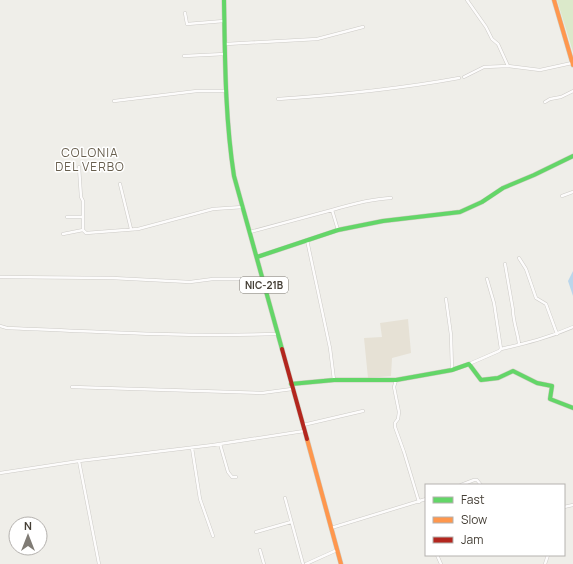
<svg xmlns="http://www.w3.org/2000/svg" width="573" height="564" viewBox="0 0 573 564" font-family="Manrope,sans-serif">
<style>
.education{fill:#e6e1d5}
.green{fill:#dbe9ca}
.water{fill:url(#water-ripples)}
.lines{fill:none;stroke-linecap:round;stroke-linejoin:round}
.street-casing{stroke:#cdcbc7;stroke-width:3.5}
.fast-casing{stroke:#cecbc0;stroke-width:5}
.slow-casing{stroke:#cecbc0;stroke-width:5}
.jam-casing{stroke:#cecbc0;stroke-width:5}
.street{stroke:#fdfcfc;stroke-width:2.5}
.fast{stroke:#63d668;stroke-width:4}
.slow{stroke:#ff974d;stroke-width:4}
.jam{stroke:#b3261e;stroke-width:4}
.labels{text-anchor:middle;stroke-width:3;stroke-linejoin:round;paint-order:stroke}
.shield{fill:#fff;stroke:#7d7972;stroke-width:1}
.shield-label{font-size:10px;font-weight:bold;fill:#453f36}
.neighbourhood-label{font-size:12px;letter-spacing:1px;fill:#675e4d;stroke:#fff}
</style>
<defs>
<pattern id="water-ripples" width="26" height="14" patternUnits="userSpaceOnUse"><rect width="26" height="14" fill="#bbd6eb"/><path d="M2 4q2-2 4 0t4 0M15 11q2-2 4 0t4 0" fill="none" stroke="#9aafbf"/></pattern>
</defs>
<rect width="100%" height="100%" fill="#efeee9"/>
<path class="education" d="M408,319L411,353L392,358L391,376L368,378L364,338L382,337L380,323Z"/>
<path class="green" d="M557,0H573V52Z"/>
<path class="water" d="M573,271V296L568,281Z"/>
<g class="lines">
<g class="street-casing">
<path id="street" d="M467,0L486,27L492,39L498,44L508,66
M185,13L187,24L224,21
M226,44L317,39L363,27
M184,56L225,54
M464,77L484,67L508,66L540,70L572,63
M278,99C338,95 399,89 459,78
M114,101L197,91H226
M545,102L550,99L561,97L573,91
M79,167L81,197L83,201V230L86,233L138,229L213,209L243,207
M120,184L131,229
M562,196L573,192
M332,210C352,204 371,199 391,198
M67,217H82
M250,232L332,210L338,230
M63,234L83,230
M307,240L330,348L334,380
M519,258L526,269L536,298L546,304L557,334
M505,264L513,310C513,322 518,333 519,344
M0,277L112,278L190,282L213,279H262
M487,279L494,303L501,349
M446,299L451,335L452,370
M0,326L7,328C97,332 187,337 277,334
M469,364L499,351L501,349C527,343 548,338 573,327
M396,380L394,387L399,412L398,419L395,423V427L404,452L419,502
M72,387L262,393L292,389
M303,425L363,411
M220,444L228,472L232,477H236
M192,448L200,499L213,536
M79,461L99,564
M0,473L79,461L213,445L304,431
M461,485L474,480H477L481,485
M285,498L303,564
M564,507L573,505
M331,528L426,499
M256,532L291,522
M260,550L264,564
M437,555L441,564
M306,564L337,550
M545,564L548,555"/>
</g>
<g class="fast-casing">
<path id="fast" d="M224,0C225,59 225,118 234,176L282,349
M257,257L338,230L383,221L460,212L482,202L503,188L534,175L573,156
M291,384L334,380H396L452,370L469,364L481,380L498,378L513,371L537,383L552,386L550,399L573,408"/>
</g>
<g class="slow-casing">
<path id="slow" d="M554,0L573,65
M307,439L341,564"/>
</g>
<g class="jam-casing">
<path id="jam" d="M282,349L307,439"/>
</g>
<use href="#street" class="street"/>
<use href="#fast" class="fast"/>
<use href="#slow" class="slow"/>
<use href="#jam" class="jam"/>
</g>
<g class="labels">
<rect class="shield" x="240" y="277" width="48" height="16" rx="3"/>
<g class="shield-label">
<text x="264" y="289">NIC-21B</text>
</g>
<g class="neighbourhood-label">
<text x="90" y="157">COLONIA<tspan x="90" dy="14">DEL VERBO</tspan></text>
</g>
</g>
<rect x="425" y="484" width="140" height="72" fill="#ffffff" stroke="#b5b2af"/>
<rect x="433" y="497" width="20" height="6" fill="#63d668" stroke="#b5b2af"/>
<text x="461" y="504" font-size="12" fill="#453f36">Fast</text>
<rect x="433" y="517" width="20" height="6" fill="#ff974d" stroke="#b5b2af"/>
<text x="461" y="524" font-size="12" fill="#453f36">Slow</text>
<rect x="433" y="537" width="20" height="6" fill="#b3261e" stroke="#b5b2af"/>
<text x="461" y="544" font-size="12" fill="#453f36">Jam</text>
<g transform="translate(28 536)"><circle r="19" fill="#ffffff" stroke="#b5b2af"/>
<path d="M0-3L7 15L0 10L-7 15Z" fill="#807c75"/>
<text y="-6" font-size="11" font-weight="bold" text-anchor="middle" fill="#453f36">N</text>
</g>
</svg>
